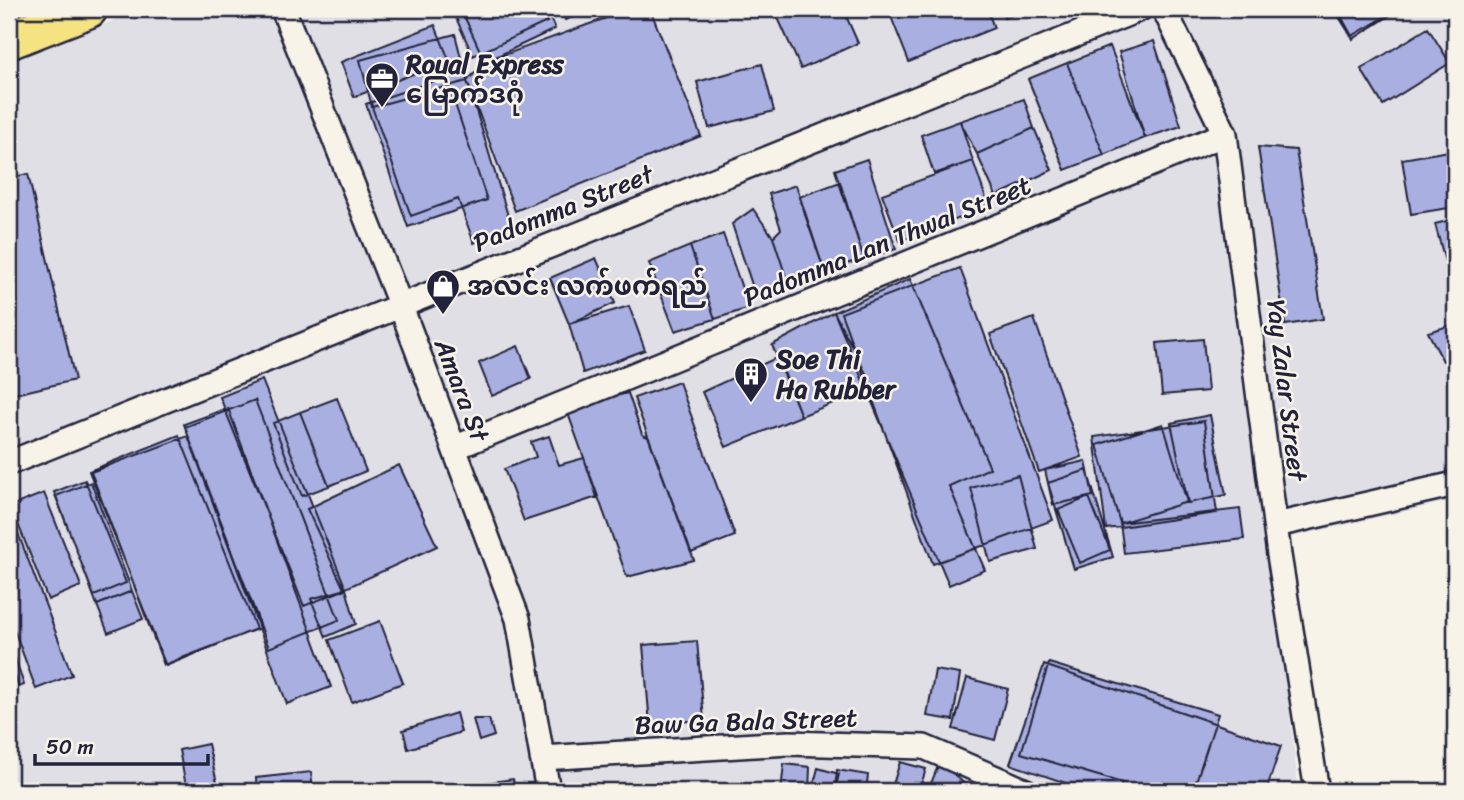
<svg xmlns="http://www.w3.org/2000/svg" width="1464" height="800" viewBox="0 0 1464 800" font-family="Sriracha,'Noto Sans Myanmar',sans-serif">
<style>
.built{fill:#e0dfe6}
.building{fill:#a9b0e1;stroke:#22223b;stroke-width:2}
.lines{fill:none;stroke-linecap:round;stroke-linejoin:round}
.street-casing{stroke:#22223b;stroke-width:28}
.primary-casing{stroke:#22223b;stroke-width:42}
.street{stroke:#f7f3e8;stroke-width:23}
.primary{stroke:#f5e382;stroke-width:37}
.labels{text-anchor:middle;stroke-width:5;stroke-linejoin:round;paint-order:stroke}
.poi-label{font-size:26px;font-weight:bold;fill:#22223b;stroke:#f7f3e8;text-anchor:start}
.street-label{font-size:26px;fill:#22223b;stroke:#f7f3e8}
</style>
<rect width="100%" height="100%" fill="#f7f3e8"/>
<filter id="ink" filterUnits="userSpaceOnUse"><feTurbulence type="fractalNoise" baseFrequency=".0143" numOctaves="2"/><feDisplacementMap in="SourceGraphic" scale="14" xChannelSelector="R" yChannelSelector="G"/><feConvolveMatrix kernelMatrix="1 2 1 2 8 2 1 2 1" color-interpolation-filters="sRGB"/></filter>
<g filter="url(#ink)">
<path class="built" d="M142,9H1455V500L1269,542L1299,791H9V62Z"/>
<path class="building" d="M452,9H541L547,22L473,56Z
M461,9H546L555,29L485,62Z
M562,9H596L565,20Z
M631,9H650L701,136L515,211L467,81L485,62Z
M774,9H843L858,43L801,69Z
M888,9H987L994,28L909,62Z
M1000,9H1027L1004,18Z
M1334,9H1400L1353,39Z
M1337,9H1396L1397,10L1352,36Z
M435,25L449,60L354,97L341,62Z
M1428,28L1450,63L1383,105L1361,69Z
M455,34L467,81L372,107L360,60Z
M1154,41L1181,126L1145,138L1119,52Z
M1110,46L1145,138L1104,155L1067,63Z
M1067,63L1104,155L1065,170L1028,79Z
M762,64L774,111L709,128L697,82Z
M446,77L487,200L408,227L366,104Z
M467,81L512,229L474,243L458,199L411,216L372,107Z
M1024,99L1034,128L977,154L960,121Z
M960,121L973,161L934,174L921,135Z
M1034,128L1052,170L996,196L977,154Z
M1258,147L1296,150L1323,319L1285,325Z
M1455,150V207L1411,214L1402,159Z
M867,159L896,249L864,259L835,170Z
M973,161L989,207L900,241L882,194Z
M28,174L75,380L11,395L9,178Z
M840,182L864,259L824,270L799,197Z
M796,185L824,270L788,283L773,237L781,229L769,194Z
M753,209L773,237L788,283L755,294L732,224Z
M1455,219V299L1435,224Z
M723,234L749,308L715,319L690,246Z
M690,246L715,319L675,331L649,263Z
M596,258L615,303L569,324L550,278Z
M960,268L1053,520L933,564L841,313Z
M910,279L990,468L949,486L985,570L949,585L834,312Z
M629,306L645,350L583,373L569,324Z
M834,312L873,387L801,416L772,345Z
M1034,318L1082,457L1039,472L990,334Z
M1455,324V358L1443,361L1428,332Z
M1203,339L1208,391L1162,395L1157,343Z
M518,346L531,379L492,396L479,363Z
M778,357L801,416L726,447L702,392Z
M262,380L346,589L304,606L220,397Z
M679,382L735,536L691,553L634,398Z
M628,393L642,434L649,438L694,560L627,577L566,408Z
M337,398L366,471L329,486L300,412Z
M255,400L339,620L269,648L185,427Z
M228,408L331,687L287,704L184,424Z
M300,412L329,486L302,496L273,423Z
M1210,415L1226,495L1188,503L1171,423Z
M1204,421L1217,513L1106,529L1094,437Z
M1163,424L1187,502L1120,523L1097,445Z
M179,435L256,629L166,666L89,471Z
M188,436L260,628L164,665L91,472Z
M549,436L559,465L584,458L597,497L524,521L504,469L536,457L531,442Z
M1086,461L1093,496L1053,505L1045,470Z
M399,465L437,546L344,589L307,509Z
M1087,470L1113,557L1074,569L1048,483Z
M1018,475L1037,549L990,562L971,488Z
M85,480L126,583L94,596L54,492Z
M91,482L132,591L97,605L56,496Z
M44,493L81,586L48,600L11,506Z
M1089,497L1110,550L1080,563L1058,510Z
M1240,509L1244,539L1124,553L1120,523Z
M13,520L72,675L36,689L9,616V521Z
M346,589L356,624L326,637L311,599Z
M132,591L143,619L108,633L97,605Z
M380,621L403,683L352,702L329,640Z
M9,640L24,685L19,687L13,671L9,672Z
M697,641L704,720L650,724L643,645Z
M1049,663L1218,714L1193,791H1119L1122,783L1021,753Z
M1044,665L1281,746L1266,791H1089L1010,764Z
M935,670L960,674L953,720L927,716Z
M967,678L1008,689L995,740L953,729Z
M456,713L461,732L408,749L403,730Z
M473,719H489L494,736L479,741Z
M208,744L219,791H187L179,750Z
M940,761L972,791H928Z
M900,762L926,769L919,791H891Z
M784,764L810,767L809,791H781Z
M818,768L839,774L835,791H812Z
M837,770L868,775L866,791H835Z
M311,772L313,791H257L256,778Z
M513,779L515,791H422Z"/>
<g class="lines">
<g class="street-casing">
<path id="street" d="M283,9L400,304L518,619L548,791
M1164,9L1225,134L1279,555L1317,791
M454,448L1225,134
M9,463L1140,9
M1276,525L1455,484
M542,758L789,743L924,747L1026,791"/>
</g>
<g class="primary-casing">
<path id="primary" d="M9,40L88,9"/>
</g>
<use href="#street" class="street"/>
<use href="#primary" class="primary"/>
</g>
</g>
<defs>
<g id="office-pin" transform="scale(1.75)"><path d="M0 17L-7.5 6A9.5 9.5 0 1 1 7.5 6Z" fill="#22223b" stroke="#f7f3e8"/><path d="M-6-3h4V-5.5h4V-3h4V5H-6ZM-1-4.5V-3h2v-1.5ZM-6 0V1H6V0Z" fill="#fff"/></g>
<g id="shop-pin" transform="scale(1.75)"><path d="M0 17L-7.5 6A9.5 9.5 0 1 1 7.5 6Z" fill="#22223b" stroke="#f7f3e8"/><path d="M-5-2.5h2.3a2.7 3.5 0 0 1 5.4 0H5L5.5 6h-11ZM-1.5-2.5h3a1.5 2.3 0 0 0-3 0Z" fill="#fff"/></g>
<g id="building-pin" transform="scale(1.75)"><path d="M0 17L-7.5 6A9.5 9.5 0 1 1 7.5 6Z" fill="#22223b" stroke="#f7f3e8"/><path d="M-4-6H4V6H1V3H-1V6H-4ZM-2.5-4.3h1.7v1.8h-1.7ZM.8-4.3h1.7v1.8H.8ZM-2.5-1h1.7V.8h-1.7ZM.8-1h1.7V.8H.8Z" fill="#fff"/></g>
</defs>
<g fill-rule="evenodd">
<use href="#office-pin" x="382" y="79"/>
<use href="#shop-pin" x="443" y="286"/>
<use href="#building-pin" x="751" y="374"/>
</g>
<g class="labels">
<g class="poi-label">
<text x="406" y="73">Royal Express<tspan x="406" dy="30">မြောက်ဒဂုံ</tspan></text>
<text x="467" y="295">အလင်း လက်ဖက်ရည်</text>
<text x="776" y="368">Soe Thi<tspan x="776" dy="30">Ha Rubber</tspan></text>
</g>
<g class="street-label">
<text transform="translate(563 208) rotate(-22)" y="9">Padomma Street</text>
<text transform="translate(887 241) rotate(-22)" y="9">Padomma Lan Thwal Street</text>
<text transform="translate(462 390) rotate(69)" y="9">Amara St</text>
<text transform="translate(1287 390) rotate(83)" y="9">Yay Zalar Street</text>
<text transform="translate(746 721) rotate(-2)" y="9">Baw Ga Bala Street</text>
</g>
</g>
<rect width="1464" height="800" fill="none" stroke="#f7f3e8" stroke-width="35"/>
<rect x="18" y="18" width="1429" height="765" fill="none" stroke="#22223b" stroke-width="2.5" filter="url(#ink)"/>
<path d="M35 754v10h173v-10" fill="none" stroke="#22223b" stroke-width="3.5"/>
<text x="46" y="754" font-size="21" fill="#22223b" stroke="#f7f3e8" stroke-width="5" paint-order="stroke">50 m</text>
</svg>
